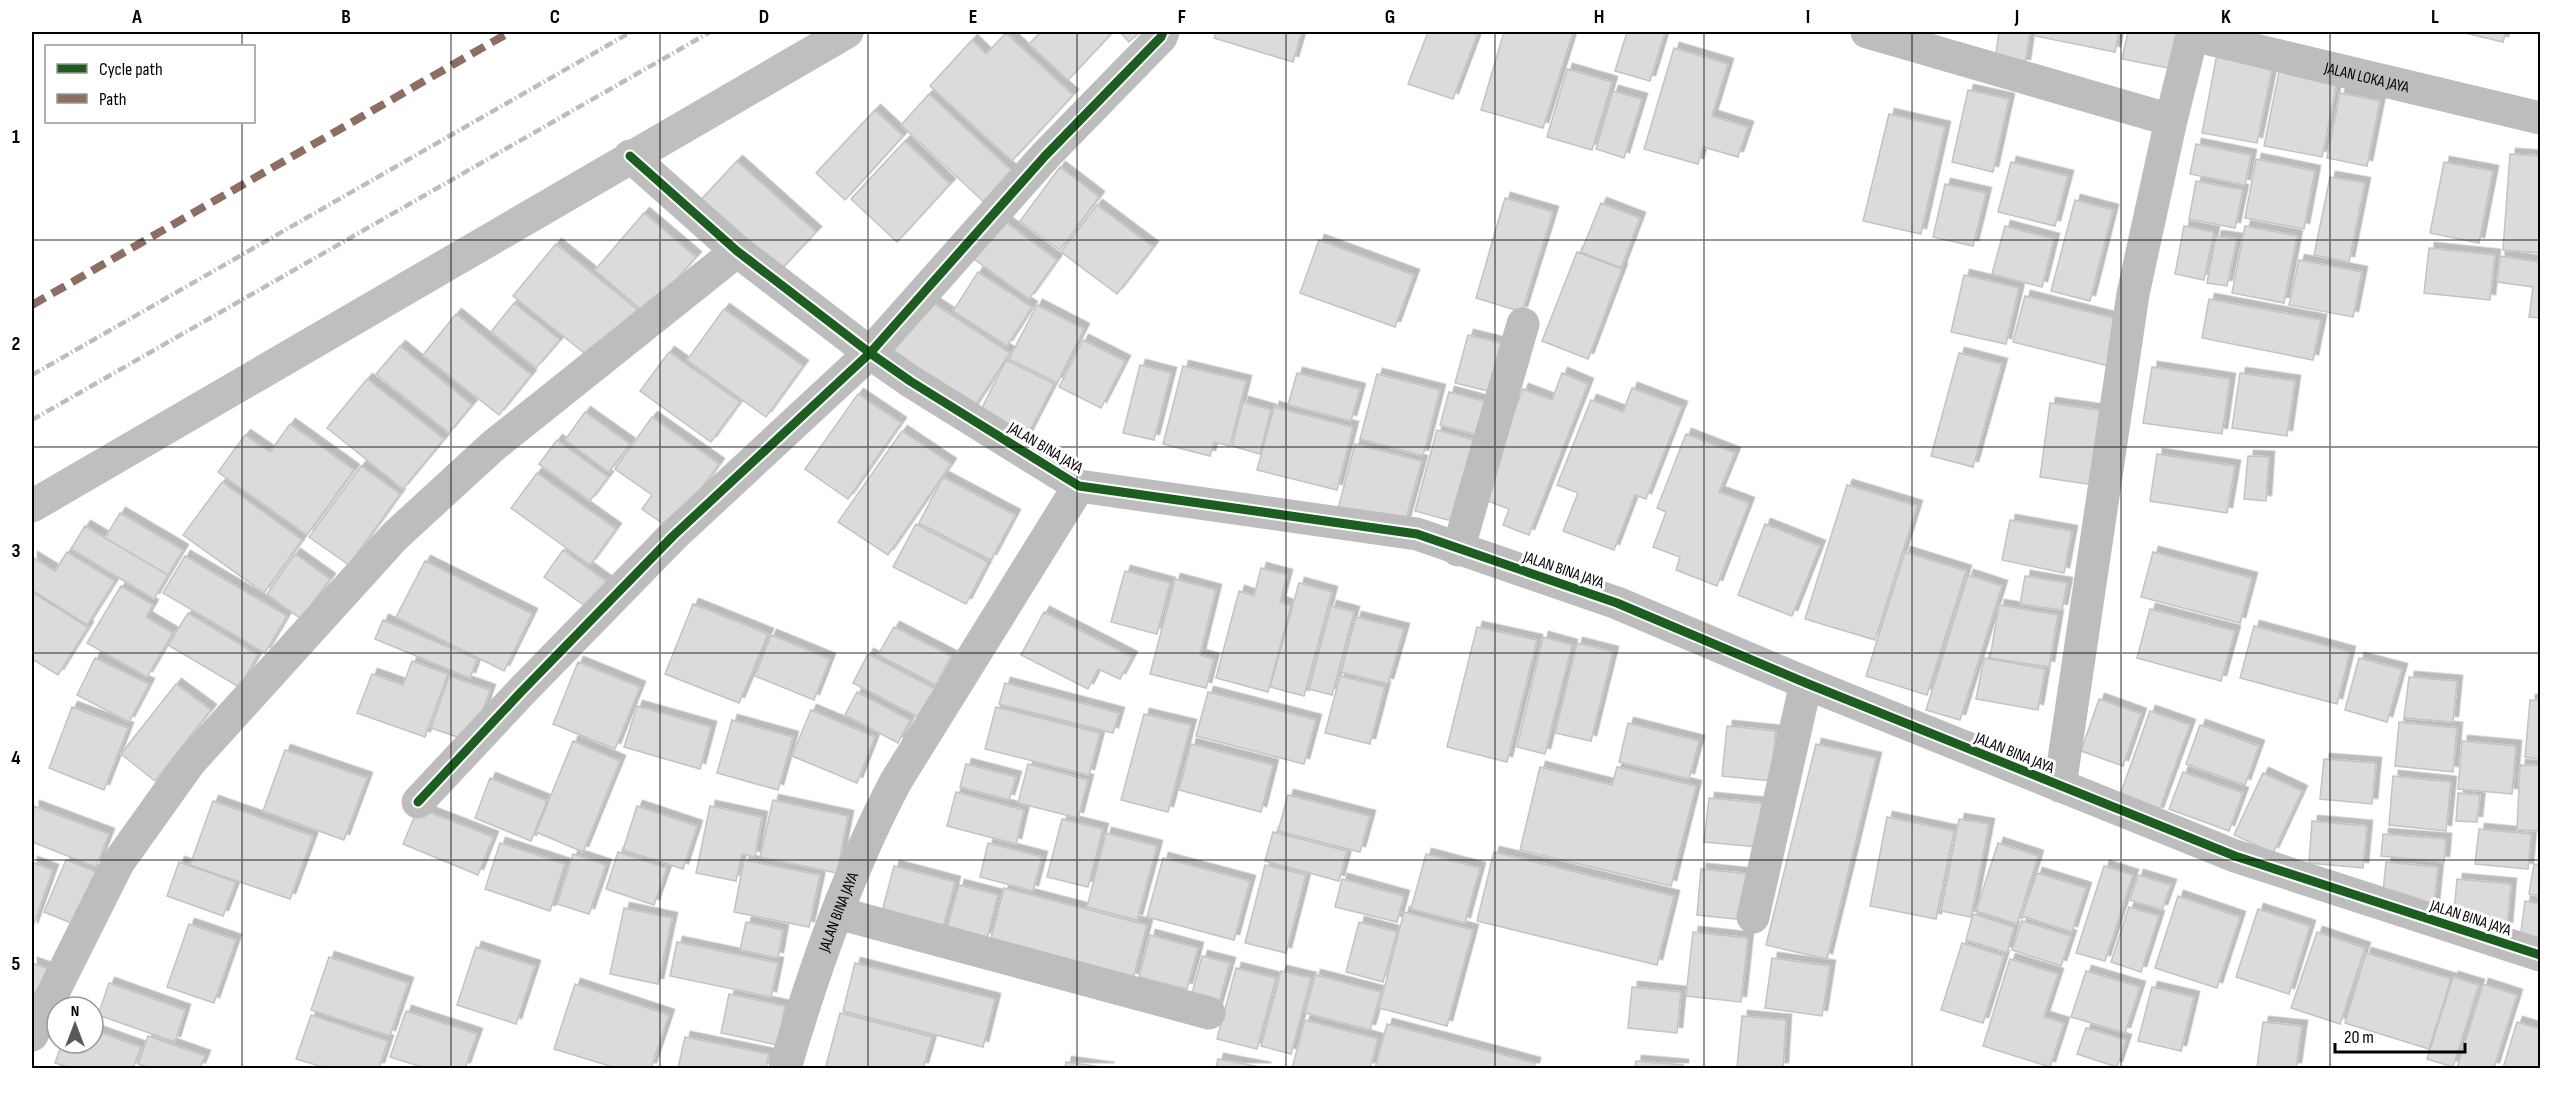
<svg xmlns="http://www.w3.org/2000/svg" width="2572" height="1100" viewBox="0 0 2572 1100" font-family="'Sofia Sans Condensed',sans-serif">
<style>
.building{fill:#dbdbdb;stroke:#c3c3c3;stroke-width:1.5;filter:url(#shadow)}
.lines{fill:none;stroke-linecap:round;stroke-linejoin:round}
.street{stroke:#bdbdbd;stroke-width:33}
.secondary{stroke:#bfbfbf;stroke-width:33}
.rail{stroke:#bdbdbd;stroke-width:4.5;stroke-dasharray:9 3 1.5 3;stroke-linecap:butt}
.quiet{stroke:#8d6e63;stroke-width:8;stroke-dasharray:15 8;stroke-linecap:butt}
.cycleway-casing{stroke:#fff;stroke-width:13}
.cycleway{stroke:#1b5e20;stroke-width:9}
.grid{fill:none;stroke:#000;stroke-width:1.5;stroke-opacity:0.55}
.labels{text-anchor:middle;stroke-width:6;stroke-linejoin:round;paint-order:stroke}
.street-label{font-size:16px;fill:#000;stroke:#fff}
.neatline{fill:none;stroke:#000;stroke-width:2}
.grid-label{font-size:20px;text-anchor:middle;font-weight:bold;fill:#000}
</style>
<defs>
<filter id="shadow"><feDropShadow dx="5.5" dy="-5.5" stdDeviation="0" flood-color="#0004"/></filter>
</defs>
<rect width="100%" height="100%" fill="#fff"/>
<path class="building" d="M1041,32H1106L1110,35L1068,80L1029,44Z
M1120,32H1140L1129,42Z
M1216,32H1302L1293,62L1214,38Z
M1428,32H1468L1477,35L1453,99L1408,84Z
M1504,32H1573L1543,128L1481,110Z
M1627,32H1665L1650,81L1615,71Z
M1999,32H2030L2025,65L1995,61Z
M2035,32H2119L2115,52L2035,36Z
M2128,32H2176L2169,68L2122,59Z
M2461,32H2506L2503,42Z
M1006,33L1073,95L1012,161L930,86L972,40L986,54Z
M1674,48L1728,64L1712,116L1748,127L1738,157L1703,147L1698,164L1644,149Z
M2217,54L2273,65L2257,143L2202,133Z
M2280,67L2338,78L2322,157L2264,146Z
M1567,69L1612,82L1592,150L1547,137Z
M1968,90L2009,99L1993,172L1952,162Z
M1613,91L1642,99L1624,158L1596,149Z
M2340,93L2380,101L2367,166L2327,158Z
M929,94L1014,173L985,203L901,125Z
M875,110L903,136L845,200L816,173Z
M1889,114L1945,127L1921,234L1863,221Z
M905,141L950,184L897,242L851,199Z
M2196,144L2251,155L2245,185L2190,174Z
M2510,154L2540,156V253L2503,250Z
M2256,159L2315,171L2304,229L2245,218Z
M737,161L816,232L776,275L698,203Z
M2011,162L2068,176L2055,226L1998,212Z
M2444,162L2493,171L2479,243L2430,233Z
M1060,167L1099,197L1060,250L1020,221Z
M2330,177L2365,183L2349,262L2314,255Z
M2196,181L2243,190L2235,228L2189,219Z
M1945,184L1986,193L1973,246L1933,237Z
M1505,198L1553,212L1522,312L1476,298Z
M2075,200L2113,210L2090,301L2051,291Z
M1601,203L1640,218L1621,268L1581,252Z
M1097,205L1153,247L1117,294L1061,252Z
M644,213L696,257L646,314L595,270Z
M1003,220L1057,260L1029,299L974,259Z
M2005,226L2054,239L2042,287L1992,274Z
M2184,226L2214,232L2204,280L2175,274Z
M2245,226L2297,236L2284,303L2232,293Z
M2216,236L2237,239L2227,286L2207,283Z
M1319,240L1414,275L1395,327L1300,293Z
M556,244L644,315L588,356L513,296Z
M2429,248L2495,255L2490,300L2424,293Z
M1577,252L1622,269L1588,359L1542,341Z
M2500,256L2540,262V318L2529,317L2533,287L2497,282Z
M2299,260L2362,272L2353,317L2289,305Z
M978,272L1032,307L1007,346L953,311Z
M1964,275L2019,288L2006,344L1951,332Z
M2025,296L2121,320L2109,366L2013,342Z
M924,297L1010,353L973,409L887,353Z
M2209,299L2321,320L2313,360L2202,338Z
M514,303L560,340L536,368L491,332Z
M1037,305L1084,329L1057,383L1009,359Z
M724,309L803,366L766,417L687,360Z
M456,314L531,375L499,415L423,355Z
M1468,335L1509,345L1496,393L1455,383Z
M1083,340L1125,361L1101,408L1059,387Z
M400,346L472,405L449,433L376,374Z
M669,352L740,402L711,442L640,391Z
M1959,353L2002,364L1973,467L1931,456Z
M1006,360L1054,384L1027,436L980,412Z
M1140,365L1171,373L1154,440L1123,433Z
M1183,366L1246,381L1230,446L1214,442L1210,456L1163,444Z
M2152,367L2230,379L2222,434L2143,423Z
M1297,373L1360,389L1351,421L1288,405Z
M1562,373L1588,384L1529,535L1503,525L1509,509L1480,498L1523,389L1552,400Z
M2240,373L2295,381L2287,436L2232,428Z
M1377,374L1440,390L1423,456L1360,439Z
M367,379L444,439L403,489L327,428Z
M1632,388L1682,407L1646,499L1635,495L1614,550L1563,531L1578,493L1557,485L1591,400L1623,412Z
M1449,392L1498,405L1488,438L1440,425Z
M858,394L901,423L848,499L805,469Z
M1243,402L1271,410L1260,454L1232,446Z
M2050,403L2106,411L2094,485L2040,477Z
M1274,407L1353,427L1337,490L1257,470Z
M585,412L630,444L609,472L565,440Z
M652,417L719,464L672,530L642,509L652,495L615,469Z
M290,424L354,470L307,535L218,472L245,435L270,452Z
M1437,430L1485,443L1463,524L1415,511Z
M902,431L951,464L888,555L838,522Z
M1686,434L1735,453L1719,492L1749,503L1717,586L1676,570L1680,557L1653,547L1666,512L1657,508Z
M557,440L608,477L590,501L539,464Z
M1355,444L1422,461L1404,526L1338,509Z
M2157,454L2235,466L2227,513L2150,501Z
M2248,456L2269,457L2266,501L2244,499Z
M361,466L400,494L349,565L309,537Z
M537,473L616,529L590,565L511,508Z
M943,477L1015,515L991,560L919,523Z
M222,482L302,540L264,593L183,535Z
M1847,485L1917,506L1875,640L1805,619Z
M120,513L183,550L168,575L105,538Z
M2010,520L2072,531L2064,573L2002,560Z
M916,524L988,562L966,604L893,567Z
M1765,524L1820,546L1792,616L1738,595Z
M85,526L168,575L154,599L71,549Z
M563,550L614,587L595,613L544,577Z
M67,552L115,581L87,625L32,590V557L55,571Z
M1905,552L1966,571L1927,695L1866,676Z
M2153,552L2252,578L2240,623L2141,597Z
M295,554L330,579L301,619L267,594Z
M185,556L287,616L265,653L163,593Z
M425,561L532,614L504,671L396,617Z
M1261,568L1287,575L1280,602L1291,606L1268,692L1216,678L1239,591L1254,596Z
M1125,571L1170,583L1157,634L1111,622Z
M1968,575L2002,586L1960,720L1926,710Z
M2025,576L2067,583L2062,610L2020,604Z
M1175,579L1216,590L1200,655L1214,659L1206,688L1150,674Z
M1299,583L1332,592L1304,696L1270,687Z
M121,586L153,605L146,617L173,633L147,677L87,643Z
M32,592L88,627L58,675L32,659Z
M693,604L768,634L739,703L665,674Z
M1999,605L2058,615L2049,667L1990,658Z
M1331,606L1354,612L1332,695L1309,689Z
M2150,609L2235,631L2221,681L2137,658Z
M1044,612L1132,657L1120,679L1098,669L1088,689L1021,655Z
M188,613L258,655L239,687L168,645Z
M1356,617L1404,629L1388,684L1341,672Z
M383,620L477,659L470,678L375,639Z
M2254,626L2350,652L2337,704L2240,678Z
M894,627L951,656L936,685L878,655Z
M1477,627L1537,640L1507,762L1447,747Z
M771,635L830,659L814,700L755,676Z
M1543,637L1572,645L1545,754L1517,747Z
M1577,643L1613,652L1591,741L1555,733Z
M868,654L936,689L920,718L853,683Z
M95,658L149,684L129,722L77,695Z
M1984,658L2045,669L2038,710L1976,699Z
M2359,658L2402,669L2387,722L2345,710Z
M412,661L448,674L425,737L357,713L372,674L403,685Z
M578,662L640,687L615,749L553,724Z
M449,676L490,690L472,742L431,728Z
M1340,676L1385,687L1370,744L1325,733Z
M2409,677L2457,681L2453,722L2404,718Z
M1005,683L1119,713L1113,733L999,704Z
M176,684L211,710L155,781L121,754Z
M857,692L910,720L898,743L845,715Z
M1208,692L1316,720L1304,764L1196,736Z
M2099,699L2141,714L2123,766L2081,751Z
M2530,700L2540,701V759L2525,757Z
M637,706L711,727L700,769L624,747Z
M72,707L128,728L104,790L49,768Z
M996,707L1100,733L1089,775L985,749Z
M811,710L875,737L857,783L792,756Z
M2150,711L2190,725L2158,813L2119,798Z
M1144,714L1191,725L1168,812L1121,800Z
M732,720L793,737L778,790L717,773Z
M2399,722L2457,728L2453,772L2395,766Z
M1628,723L1699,741L1689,779L1619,762Z
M2200,725L2259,746L2245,785L2186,764Z
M1727,726L1776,731L1771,781L1722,776Z
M573,741L620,761L583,852L536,832Z
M2462,741L2516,746L2512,794L2458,789Z
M1191,744L1273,765L1261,812L1179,790Z
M1816,744L1876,758L1827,959L1766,945Z
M285,750L367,778L344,840L263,811Z
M2324,759L2376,763L2372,804L2320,799Z
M966,764L1016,777L1009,800L960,787Z
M1028,764L1088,780L1078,818L1018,803Z
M2520,765L2540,766V831L2517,830Z
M1540,767L1612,785L1617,767L1696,786L1671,886L1520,850Z
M2183,772L2243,793L2229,831L2169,809Z
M2263,773L2302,791L2273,853L2234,835Z
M2393,776L2451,782L2446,831L2389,825Z
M490,778L547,801L531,841L475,818Z
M956,792L1024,810L1016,844L947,826Z
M2458,793L2480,795L2477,822L2456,821Z
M1288,795L1370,816L1360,852L1278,831Z
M1709,798L1762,803L1758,847L1704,842Z
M773,800L848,816L837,873L760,857Z
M213,801L313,836L290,899L190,865Z
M34,806L109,834L96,867L32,842Z
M637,806L697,826L683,869L623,850Z
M710,806L762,817L755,857L742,854L736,881L696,873Z
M418,808L493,837L478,875L403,844Z
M1887,817L1954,831L1936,919L1870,906Z
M1062,819L1103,829L1088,887L1047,877Z
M1959,819L1989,824L1971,917L1941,911Z
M2312,821L2367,826L2363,868L2309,863Z
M2479,829L2531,834L2528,869L2475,864Z
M1273,832L1347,851L1339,881L1265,861Z
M1106,833L1157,846L1137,920L1087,907Z
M2383,834L2446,839L2444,862L2381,856Z
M500,843L565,864L550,911L485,889Z
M988,843L1042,857L1033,891L980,877Z
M1998,843L2038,856L2017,924L1976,911Z
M618,852L667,868L654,905L606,889Z
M1494,852L1674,896L1657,965L1477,921Z
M573,854L606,865L589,914L557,904Z
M1426,854L1480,868L1465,923L1411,909Z
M1163,858L1250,881L1234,940L1147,917Z
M66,860L100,873L79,926L44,912Z
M744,860L820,875L809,927L734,912Z
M32,862L53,870L32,929Z
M179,862L236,882L223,916L167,896Z
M2386,862L2438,867L2434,907L2382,901Z
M2534,864L2540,865V896L2529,894Z
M1265,865L1306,875L1286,953L1245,943Z
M894,866L955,882L941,935L880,919Z
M2104,866L2133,875L2105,961L2076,953Z
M1701,869L1750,874L1745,920L1697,915Z
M2037,873L2086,888L2072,932L2022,916Z
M2138,875L2171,885L2162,910L2130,900Z
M1342,879L1404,896L1397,922L1335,907Z
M2457,879L2511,884L2507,928L2453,923Z
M959,885L998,895L987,939L947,928Z
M1004,888L1147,925L1133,979L990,942Z
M2178,896L2240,917L2217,988L2155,968Z
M2525,901L2540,904V942L2520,939Z
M2129,907L2159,916L2141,972L2111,962Z
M624,908L672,918L658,984L610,974Z
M2258,909L2310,926L2289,994L2236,977Z
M1404,912L1473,930L1447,1026L1379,1008Z
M1973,914L2014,927L2007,953L1966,940Z
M2022,921L2071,936L2061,966L2012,950Z
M746,922L783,930L778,958L740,950Z
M1359,922L1397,932L1383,982L1346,972Z
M189,924L236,940L214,1003L167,987Z
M1693,932L1748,938L1741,1002L1686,996Z
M2317,932L2365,948L2340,1024L2291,1008Z
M1150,935L1198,948L1187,989L1139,977Z
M677,942L778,963L771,997L670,976Z
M1962,943L2004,956L1983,1023L1941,1010Z
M476,947L535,966L516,1024L457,1005Z
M2366,953L2451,979L2429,1049L2345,1023Z
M1202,956L1230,963L1216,1012L1189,1005Z
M329,957L408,983L390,1036L311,1010Z
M1772,958L1830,966L1822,1016L1765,1008Z
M2010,959L2058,974L2044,1017L2064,1023L2050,1067L1983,1046Z
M32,963L49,969L32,1013Z
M855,963L995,999L983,1047L843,1011Z
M1236,968L1276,978L1257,1049L1217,1039Z
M1281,971L1311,978L1291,1054L1261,1046Z
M2086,971L2140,987L2125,1033L2071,1017Z
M1315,975L1381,992L1370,1030L1305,1013Z
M2453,977L2479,985L2453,1067L2427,1059Z
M109,983L185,1010L175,1042L98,1015Z
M575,984L669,1015L651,1068H616L554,1049Z
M2483,984L2517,995L2494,1068H2457Z
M1632,987L1681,992L1677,1033L1628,1028Z
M2152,987L2194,997L2181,1051L2138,1041Z
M729,994L785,1006L778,1045L721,1033Z
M406,1011L477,1034L465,1068H425L390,1057Z
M840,1013L932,1037L923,1068H837L826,1066Z
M311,1015L388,1041L379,1068H326L296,1059Z
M1742,1016L1786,1020L1783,1068H1737Z
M1305,1020L1378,1039L1370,1068H1292Z
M2263,1022L2302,1026L2296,1068H2257Z
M2517,1022L2540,1029V1068H2503Z
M1387,1024L1535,1063L1534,1068H1375Z
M2086,1028L2126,1040L2117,1067L2077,1054Z
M93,1030L141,1047L133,1068H71L55,1063L62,1043H93Z
M148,1036L205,1056L200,1068H152L138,1064Z
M685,1037L769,1054L766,1068H678Z
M1218,1059L1266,1068H1216Z
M1636,1061L1683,1065V1068H1635Z
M1066,1062L1109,1068H1065Z"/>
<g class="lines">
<g class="street">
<path d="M1867,32L2171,120"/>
<path id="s1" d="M2192,35L2540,118"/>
<path d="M630,156L737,251L870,353L910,381L1079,486L1417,534L1617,603L1806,683L2235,856L2540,955"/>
<path d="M1458,550L1523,324"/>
<path d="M2060,786L2133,294L2171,120L2193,32"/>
<path d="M418,802L521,692L673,536L870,353L1045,156L1161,37L1163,32"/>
<path d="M838,913L1209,1013"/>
<path d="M1753,917L1806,683"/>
<path d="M32,1035L118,863L190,762L395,536L493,446L737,251"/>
<path id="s2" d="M785,1068C814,970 848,872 896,781L1079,486"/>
</g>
<path class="secondary" d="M32,506L847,32"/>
<path class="rail" d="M32,375L631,32
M32,420L710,32"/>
<path class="quiet" d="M32,305L510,32"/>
<g class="cycleway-casing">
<path id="cycleway" d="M630,156L737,251L870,353L910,381L1079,486L1417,534L1617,603L1806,683L2235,856L2540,955
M418,802L521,692L673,536L870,353L1045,156L1161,37L1163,32"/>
</g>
<use href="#cycleway" class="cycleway"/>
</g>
<path class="grid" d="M242,32V46M451,32V1068M660,32V1068M868,32V1068M1077,32V1068M1286,32V1068M1495,32V1068M1704,32V1068M1912,32V1068M2121,32V1068M2330,32V1068M242,122V1068M32,240H2540M32,447H2540M32,653H2540M32,860H2540"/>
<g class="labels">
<g class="street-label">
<text dy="6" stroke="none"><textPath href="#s1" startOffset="180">JALAN LOKA JAYA</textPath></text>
<text transform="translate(1046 447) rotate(31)" y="6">JALAN BINA JAYA</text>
<text transform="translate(1564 569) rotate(19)" y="6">JALAN BINA JAYA</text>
<text transform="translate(2015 752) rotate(22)" y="6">JALAN BINA JAYA</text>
<text dy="6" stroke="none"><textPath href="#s2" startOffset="165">JALAN BINA JAYA</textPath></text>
<text transform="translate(2471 917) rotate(18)" y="6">JALAN BINA JAYA</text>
</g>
</g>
<rect width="2572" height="1100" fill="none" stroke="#ffffff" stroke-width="66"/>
<rect x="45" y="45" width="210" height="78" fill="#ffffff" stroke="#999999" stroke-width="1.5"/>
<rect x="57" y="64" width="30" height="9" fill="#1b5e20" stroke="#999999" stroke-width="1.5"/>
<text x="99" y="75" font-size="18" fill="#000000">Cycle path</text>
<rect x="57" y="94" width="30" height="9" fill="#8d6e63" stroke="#999999" stroke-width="1.5"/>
<text x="99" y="105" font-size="18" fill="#000000">Path</text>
<g transform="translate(75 1025)"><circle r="28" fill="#ffffff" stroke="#999999" stroke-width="1.5"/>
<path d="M0-4.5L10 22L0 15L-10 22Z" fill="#595959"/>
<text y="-9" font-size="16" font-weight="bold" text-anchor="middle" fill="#000000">N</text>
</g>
<path d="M2335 1043v9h130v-9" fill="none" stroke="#000000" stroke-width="3"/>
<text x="2344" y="1043" font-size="18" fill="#000000" stroke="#ffffff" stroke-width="4.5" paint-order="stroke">20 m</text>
<rect x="33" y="33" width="2506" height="1034" class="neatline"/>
<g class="grid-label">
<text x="137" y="23">A</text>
<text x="346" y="23">B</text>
<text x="555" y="23">C</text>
<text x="764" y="23">D</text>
<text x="973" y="23">E</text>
<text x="1182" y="23">F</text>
<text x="1390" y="23">G</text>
<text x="1599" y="23">H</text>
<text x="1808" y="23">I</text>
<text x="2017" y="23">J</text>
<text x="2226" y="23">K</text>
<text x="2435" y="23">L</text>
<text x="16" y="143">1</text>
<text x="16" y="350">2</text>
<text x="16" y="557">3</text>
<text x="16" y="764">4</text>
<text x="16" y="970">5</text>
</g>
</svg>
